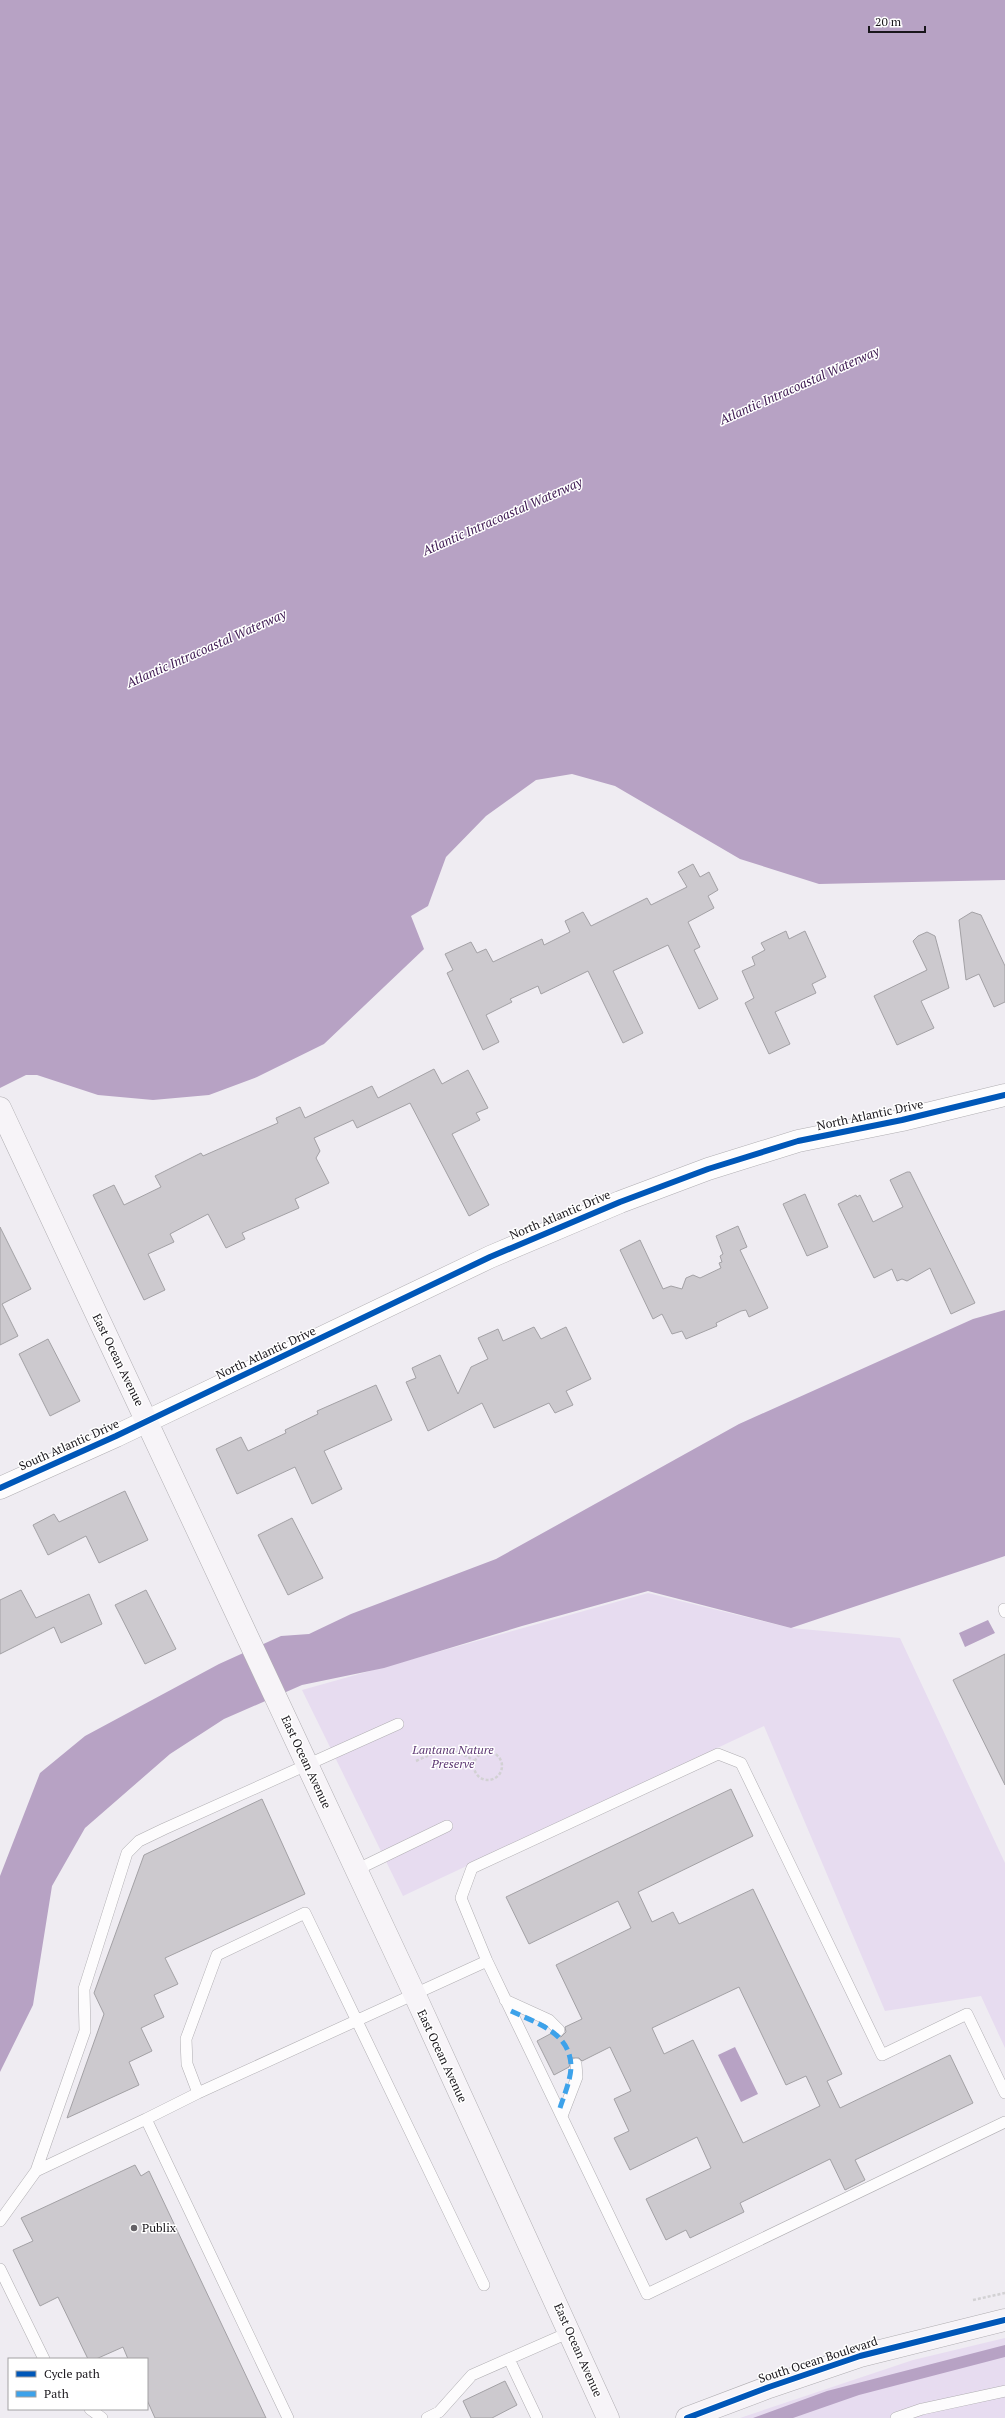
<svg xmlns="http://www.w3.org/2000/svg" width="1005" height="2418" viewBox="0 0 1005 2418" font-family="'PT Serif',serif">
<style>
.green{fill:#e7dcf0}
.water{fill:#b7a2c4}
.building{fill:#ccc9ce;stroke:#a3a1a5;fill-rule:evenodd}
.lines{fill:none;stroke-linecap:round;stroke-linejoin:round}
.lane-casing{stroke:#b0aeb2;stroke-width:12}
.street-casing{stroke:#b0aeb2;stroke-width:23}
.secondary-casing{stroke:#b0aeb2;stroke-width:23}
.path{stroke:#d2d1d3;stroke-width:2.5;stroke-dasharray:3 2;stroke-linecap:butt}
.lane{stroke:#fdfcfd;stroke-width:11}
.street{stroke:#fdfcfd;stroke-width:22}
.secondary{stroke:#f7f4f8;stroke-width:22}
.quiet{stroke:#3da2ea;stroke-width:5;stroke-dasharray:10 5;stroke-linecap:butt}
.cycleway-casing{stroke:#fff;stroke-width:8}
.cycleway{stroke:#0057b8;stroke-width:6}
.poi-dot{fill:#646166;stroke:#fff;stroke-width:1.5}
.labels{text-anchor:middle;stroke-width:3;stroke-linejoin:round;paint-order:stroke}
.street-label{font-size:12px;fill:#19161b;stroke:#fff}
.park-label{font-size:12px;font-style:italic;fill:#5d3873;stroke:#fff}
.poi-label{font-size:12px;fill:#19161b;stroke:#fff;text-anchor:start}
.water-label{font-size:13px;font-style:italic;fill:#3a154e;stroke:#fff}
</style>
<rect width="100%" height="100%" fill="#efecf2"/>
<path class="green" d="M648,1593L791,1628L900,1638L1005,1863V2048L981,1996L885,2011L764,1726L403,1896L302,1690Z
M1005,2338V2418H740L913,2360Z"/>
<path class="water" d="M0,0H1005V880L819,884L740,859L615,786L572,774L536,780L486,816L446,857L428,906L411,916L424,949L324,1044L257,1077L209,1095L153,1100L98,1095L37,1075H26L0,1088Z
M1005,1310V1556L791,1628L648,1591L522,1626L384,1668L302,1685L224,1719L170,1754L85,1828L52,1886L33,2005L0,2072V1876L40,1773L85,1736L219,1664L281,1636L309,1634L351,1614L496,1559L739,1424L973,1319Z
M988,1620L995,1633L965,1647L959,1633Z
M735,2047L758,2094L741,2102L718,2055Z
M1005,2345V2357L859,2395L793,2418H753L827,2391Z"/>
<path class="building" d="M693,864L700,877L709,872L718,890L708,896L714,908L688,922L700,947L694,950L718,999L699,1009L668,945L613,971L643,1033L623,1043L588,971L541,994L538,986L510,999L512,1002L486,1015L499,1042L483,1050L447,973L453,970L445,954L471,942L477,953L486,949L493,962L542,939L544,945L570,932L565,921L583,912L591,926L647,898L651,905L687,887L678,872Z
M972,912L981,915L1005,966V1002L994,1007L979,974L966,980L959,920Z
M786,931L789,939L805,931L826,977L812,984L816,993L775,1012L790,1044L769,1054L745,1003L754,998L742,971L755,965L752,957L765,950L761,943Z
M927,932L935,936L949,988L921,1001L934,1028L897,1045L874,996L927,970L913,941L918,936Z
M434,1069L442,1084L468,1070L488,1108L476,1113L480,1120L452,1134L489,1205L469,1216L410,1103L357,1128L353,1120L314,1138L320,1151L316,1158L329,1183L295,1199L299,1208L242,1233L245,1239L226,1248L208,1214L170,1234L174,1242L148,1254L165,1290L144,1300L93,1195L114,1185L124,1205L161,1187L155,1176L201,1153L203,1156L278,1123L276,1118L300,1107L305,1118L372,1086L378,1098Z
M907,1172H910L975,1303L951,1314L930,1268L907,1281L902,1279L897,1281L892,1269L874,1278L838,1204L856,1195L857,1197L860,1195L873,1222L903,1207L890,1180Z
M805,1194L828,1247L807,1256L783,1204Z
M738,1226L747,1247L740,1250L768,1308L749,1317L746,1310L741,1311L716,1323L717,1326L686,1339L682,1331L672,1334L662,1314L653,1319L620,1250L640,1240L663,1289L671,1286L682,1289L686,1278L693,1275L700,1278L721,1268L719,1263L722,1262L720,1256L723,1254L716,1236Z
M0,1227L31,1289L2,1304L18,1336L0,1345Z
M534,1327L541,1339L566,1327L591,1379L566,1391L573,1405L555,1413L549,1403L494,1428L482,1403L428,1431L406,1382L416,1378L412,1368L440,1355L458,1394L471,1367L488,1359L478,1338L498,1329L503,1341Z
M48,1339L80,1401L50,1416L19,1354Z
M376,1385L392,1420L324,1451L342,1489L312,1504L295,1467L237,1494L216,1449L241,1437L248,1451L286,1433L285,1430L318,1414L317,1411Z
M125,1491L148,1540L99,1563L86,1536L48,1555L33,1525L54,1514L59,1522Z
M292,1518L323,1578L288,1595L258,1535Z
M21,1590L36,1618L89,1594L102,1624L61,1643L54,1627L0,1654V1600Z
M146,1590L176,1649L145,1664L115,1605Z
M1005,1654V1785L953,1680Z
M731,1789L753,1836L638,1892L652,1922L673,1912L679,1924L753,1889L842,2074L827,2081L840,2108L950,2055L973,2103L855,2160L865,2180L845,2190L830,2159L740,2203L744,2212L690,2238L686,2230L666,2240L646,2199L711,2168L697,2137L630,2170L614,2138L629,2131L614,2099L631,2091L610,2047L582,2061L579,2058H572L569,2067L554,2075L537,2041L552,2033L561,2037L566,2032L565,2027L582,2019L556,1965L631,1928L618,1901L529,1944L506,1897ZM739,1987L786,2085L806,2076L820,2106L743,2143L693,2040L664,2054L652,2028Z
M262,1799L305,1894L165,1958L178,1984L154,1995L164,2017L141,2028L152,2051L129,2062L139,2085L67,2118L104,2014L94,1993L144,1855Z
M135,2165L141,2176L149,2171L266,2418H155L147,2400V2359H128L123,2347L96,2359H88L58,2297L40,2306L13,2250L33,2241L21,2218Z
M505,2381L517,2405L492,2418H471L463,2401Z"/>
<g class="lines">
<g class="lane-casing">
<path id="lane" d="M1004,1609L1005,1612
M356,1870L447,1826
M505,2000L549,2020L559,2030
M198,2093L187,2064L186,2039L217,1955L305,1913L484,2285
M1005,2093L967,2014L882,2055L741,1763L718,1754L472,1868L461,1898L487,1961L647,2294L1005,2122
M562,2116L577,2077L576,2064
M146,2119L36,2171L85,2031L84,1989L127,1853L139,1841L164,1829L398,1724
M0,2221L36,2171
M0,2269L44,2359
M509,2359L537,2418
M90,2409L102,2418
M288,2418L146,2119L198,2093L487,1961
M427,2418L439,2412L472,2375L570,2332
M896,2418L922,2409L1005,2391"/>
</g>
<g class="street-casing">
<path id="street" d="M0,1488L116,1436L490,1257L620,1202L708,1169L798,1141L902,1120L1005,1095"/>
</g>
<g class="secondary-casing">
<path id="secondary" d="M0,1108L414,1993L608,2418
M687,2418L769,2387L860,2356L1005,2320"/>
</g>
<path class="path" d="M474 1766a14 14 0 1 1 28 0a14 14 0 1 1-28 0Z
M416,1761C437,1751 454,1746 474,1761
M973,2300L1005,2293"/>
<use href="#lane" class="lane"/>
<use href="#street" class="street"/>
<use href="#secondary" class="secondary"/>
<path class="quiet" d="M511,2011C536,2023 570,2032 571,2066C571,2080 563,2098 559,2111"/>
<g class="cycleway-casing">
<path id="cycleway" d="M0,1488L116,1436L490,1257L620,1202L708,1169L798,1141L902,1120L1005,1095
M687,2418L769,2387L860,2356L1005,2320"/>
</g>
<use href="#cycleway" class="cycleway"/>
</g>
<circle class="poi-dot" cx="134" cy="2228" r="4"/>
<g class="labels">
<g class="street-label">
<text transform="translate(870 1115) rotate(-12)" y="4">North Atlantic Drive</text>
<text transform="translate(560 1215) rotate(-23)" y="4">North Atlantic Drive</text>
<text transform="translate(266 1353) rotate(-25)" y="4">North Atlantic Drive</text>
<text transform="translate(118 1360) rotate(64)" y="4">East Ocean Avenue</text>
<text transform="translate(69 1445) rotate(-24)" y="4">South Atlantic Drive</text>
<text transform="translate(306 1762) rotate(65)" y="4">East Ocean Avenue</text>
<text transform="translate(442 2056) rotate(65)" y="4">East Ocean Avenue</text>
<text transform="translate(578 2350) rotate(66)" y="4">East Ocean Avenue</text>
<text transform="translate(818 2360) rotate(-18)" y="4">South Ocean Boulevard</text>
</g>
<g class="park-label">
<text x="453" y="1754">Lantana Nature<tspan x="453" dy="14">Preserve</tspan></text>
</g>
<g class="poi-label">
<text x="142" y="2232">Publix</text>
</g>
<g class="water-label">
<text transform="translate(799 385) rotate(-24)" y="5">Atlantic Intracoastal Waterway</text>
<text transform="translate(502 516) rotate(-24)" y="5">Atlantic Intracoastal Waterway</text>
<text transform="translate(206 648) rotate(-24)" y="5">Atlantic Intracoastal Waterway</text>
</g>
</g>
<rect x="8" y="2358" width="140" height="52" fill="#ffffff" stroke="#a3a2a4"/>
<rect x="16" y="2371" width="20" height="6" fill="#0057b8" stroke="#a3a2a4"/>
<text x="44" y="2378" font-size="12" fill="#19161b">Cycle path</text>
<rect x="16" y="2391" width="20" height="6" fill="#3da2ea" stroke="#a3a2a4"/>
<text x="44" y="2398" font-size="12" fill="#19161b">Path</text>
<path d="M869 26v6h56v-6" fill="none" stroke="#19161b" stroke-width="2"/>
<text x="875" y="26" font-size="12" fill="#19161b" stroke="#ffffff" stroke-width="3" paint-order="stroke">20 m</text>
</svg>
